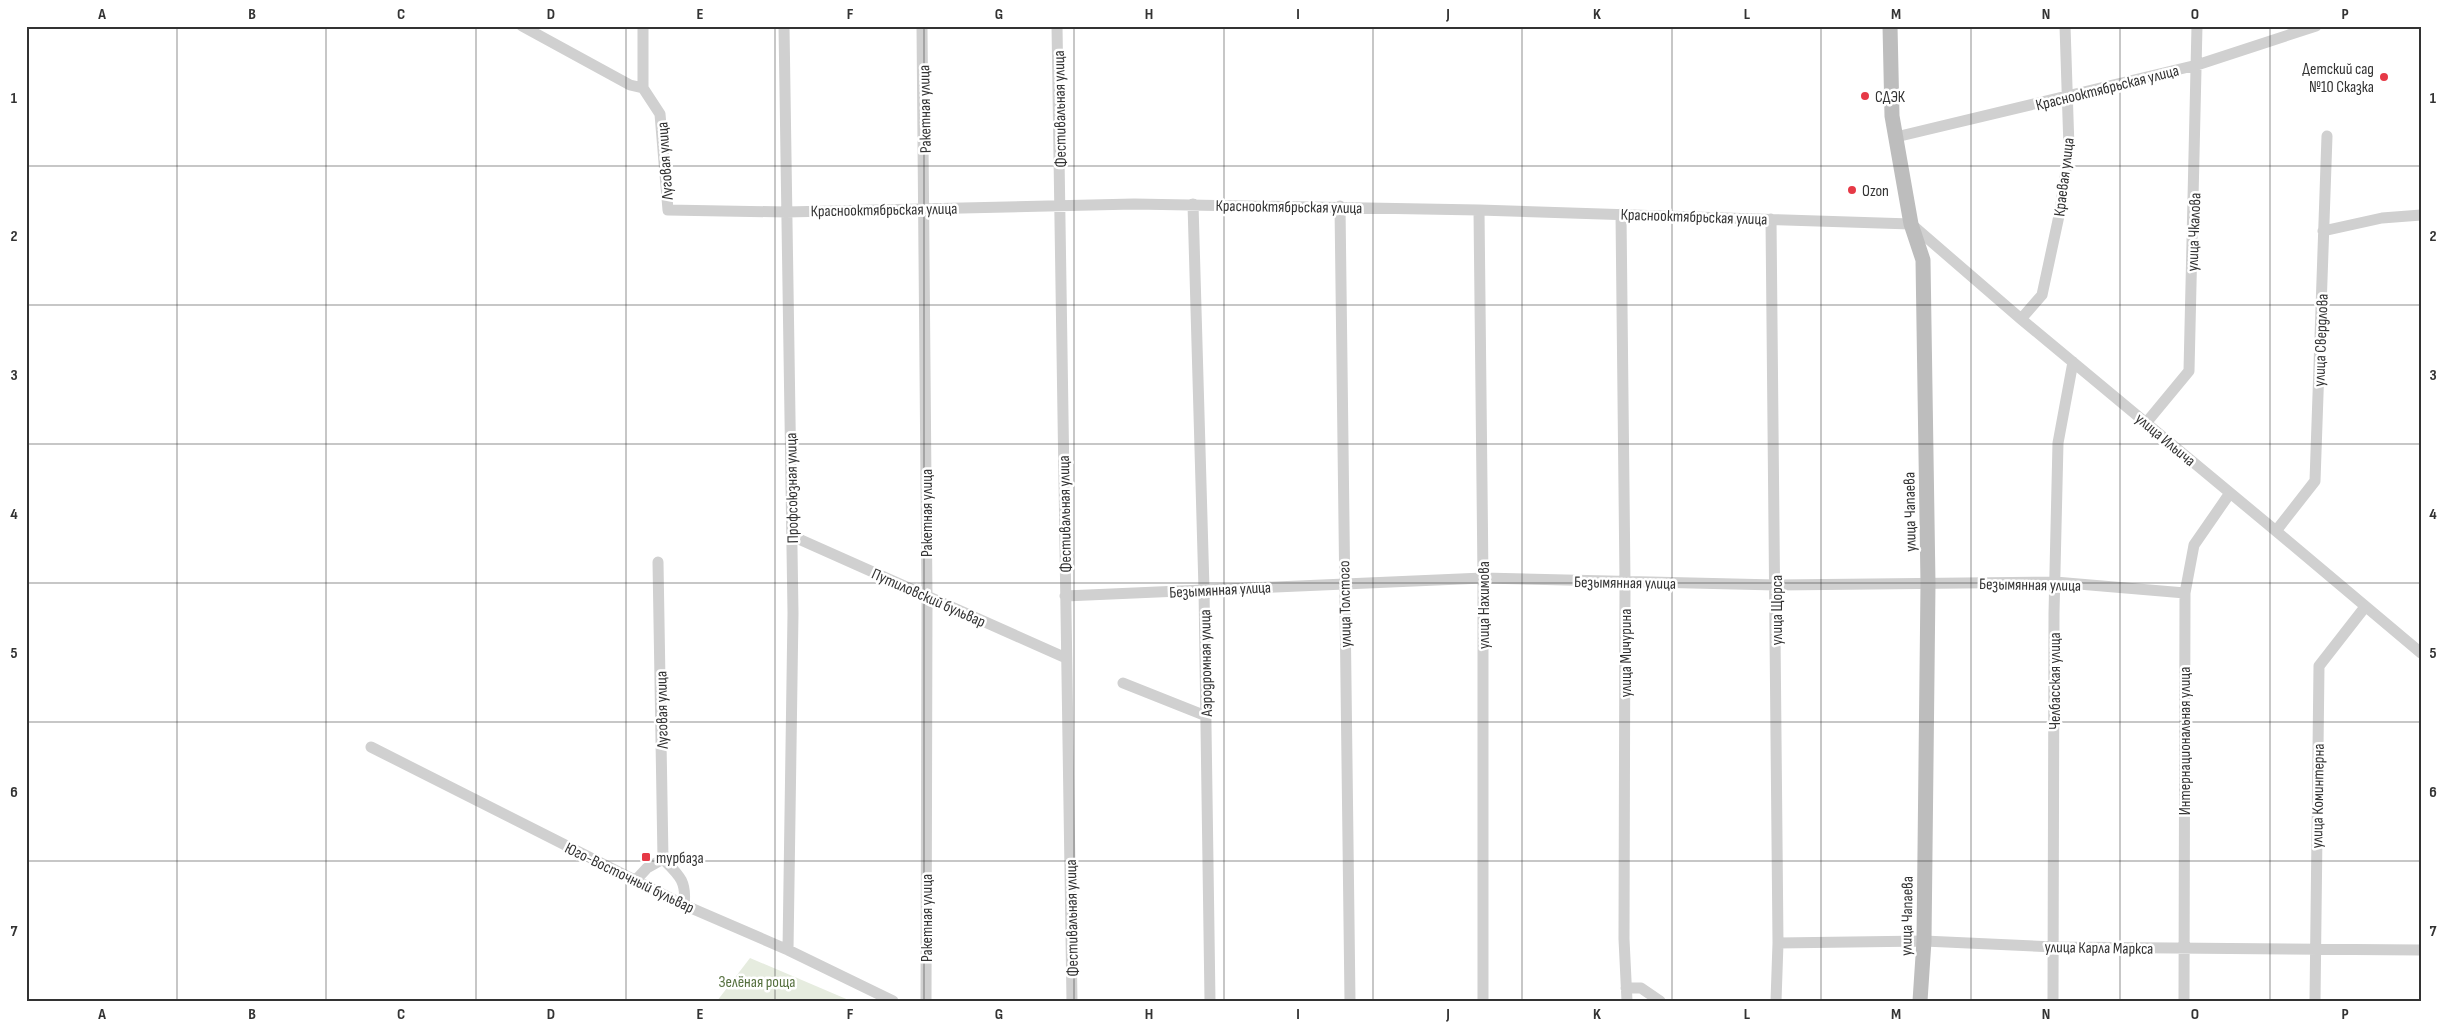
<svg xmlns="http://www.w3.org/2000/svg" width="2447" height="1027" viewBox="0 0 2447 1027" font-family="'Sofia Sans Condensed',sans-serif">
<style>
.green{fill:#e6ecdf}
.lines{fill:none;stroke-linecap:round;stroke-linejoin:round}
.minor{stroke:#d0d0d0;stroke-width:11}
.secondary{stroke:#bdbdbd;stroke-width:15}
.grid{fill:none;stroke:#333;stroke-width:1;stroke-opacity:0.55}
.poi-dot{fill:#e63946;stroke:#fff;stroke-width:2}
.labels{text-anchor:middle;stroke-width:5;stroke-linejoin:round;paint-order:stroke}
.poi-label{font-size:16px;fill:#333;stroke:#fff;text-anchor:start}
.street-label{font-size:16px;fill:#333;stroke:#fff}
.park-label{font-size:16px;fill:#56703f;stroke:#fff}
.neatline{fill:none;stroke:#333;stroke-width:2}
.grid-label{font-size:16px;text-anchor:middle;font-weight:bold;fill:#333}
</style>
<rect width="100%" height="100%" fill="#fff"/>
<path class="green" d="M750,958L851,1001H717Z"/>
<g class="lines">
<path class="minor" d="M522,26L630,85L643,88
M643,26V88L660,114L668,210L786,212L1134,204L1479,210L1911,224L2021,319L2276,531L2421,653
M784,26L793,613L788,950
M922,26L927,597L926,1001
M1057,26L1072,1001
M1896,137L2197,65L2316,26
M1193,204L1204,589L1210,1001
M1340,206L1350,1001
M1479,210L1483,578V1001
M1621,214L1625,582L1624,939L1627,1001
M1771,219L1778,943L1776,1001
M2323,231L2382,218L2421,215
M2021,319L2042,295L2060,211L2069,148L2065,26
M2146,423L2189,371L2197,26
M2276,531L2315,481L2327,136
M792,536L1066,658
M658,562L663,859C679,875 687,881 684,905
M1065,596L1483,578L1776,585L2055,582L2185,593
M1123,683L1206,716
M371,747L684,905L788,950L893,1001
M635,881L647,868L663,859
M1778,943L1924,941L2055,947L2421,950
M1626,988H1641L1660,1001
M2053,1001L2054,613L2058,443L2073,362
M2184,1001L2185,593L2194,545L2230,493
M2315,1001L2319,666L2365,607"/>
<path class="secondary" d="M1890,26L1892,116L1911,224L1923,260L1928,584L1924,941L1920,1001"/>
</g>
<path class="grid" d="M177,26V1001M326,26V1001M476,26V1001M626,26V1001M775,26V1001M924,26V1001M1074,26V1001M1224,26V1001M1373,26V1001M1522,26V1001M1672,26V1001M1821,26V1001M1971,26V1001M2120,26V1001M2270,26V1001M26,166H2421M26,305H2421M26,444H2421M26,583H2421M26,722H2421M26,861H2421"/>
<g class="poi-dot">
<circle cx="2384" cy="77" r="5"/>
<circle cx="1865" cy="96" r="5"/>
<circle cx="1852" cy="190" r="5"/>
<rect x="641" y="852" width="10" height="10" rx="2.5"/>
</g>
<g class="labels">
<g class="poi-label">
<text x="2374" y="74" text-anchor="end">Детский сад<tspan x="2374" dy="18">№10 Сказка</tspan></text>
<text x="1875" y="102">СДЭК</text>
<text x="1862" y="196">Ozon</text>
<text x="656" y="863">турбаза</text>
</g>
<g class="street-label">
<text transform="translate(2107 87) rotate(-14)" y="6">Краснооктябрьская улица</text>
<text transform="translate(924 109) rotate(-91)" y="6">Ракетная улица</text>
<text transform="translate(1059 109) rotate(-91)" y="6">Фестивальная улица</text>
<text transform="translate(664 161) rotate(-94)" y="6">Луговая улица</text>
<text transform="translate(2063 177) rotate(-83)" y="6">Краевая улица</text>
<text transform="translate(1289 206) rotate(1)" y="6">Краснооктябрьская улица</text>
<text transform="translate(884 209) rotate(-1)" y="6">Краснооктябрьская улица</text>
<text transform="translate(1694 216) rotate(2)" y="6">Краснооктябрьская улица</text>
<text transform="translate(2193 232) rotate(-88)" y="6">улица Чкалова</text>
<text transform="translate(2320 340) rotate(-88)" y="6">улица Свердлова</text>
<text transform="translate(2166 439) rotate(40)" y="6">улица Ильича</text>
<text transform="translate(791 488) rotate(-91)" y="6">Профсоюзная улица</text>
<text transform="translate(1909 512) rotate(-91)" y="6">улица Чапаева</text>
<text transform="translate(926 513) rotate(-90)" y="6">Ракетная улица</text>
<text transform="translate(1064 514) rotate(-91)" y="6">Фестивальная улица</text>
<text transform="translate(1625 582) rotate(1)" y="6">Безымянная улица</text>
<text transform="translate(2030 584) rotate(1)" y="6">Безымянная улица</text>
<text transform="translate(1220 589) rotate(-3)" y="6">Безымянная улица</text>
<text transform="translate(929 597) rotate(24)" y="6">Путиловский бульвар</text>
<text transform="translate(1344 604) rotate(-91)" y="6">улица Толстого</text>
<text transform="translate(1483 605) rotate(-90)" y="6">улица Нахимова</text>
<text transform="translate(1776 610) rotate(-90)" y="6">улица Щорса</text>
<text transform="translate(1625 653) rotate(-90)" y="6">улица Мичурина</text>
<text transform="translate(1205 663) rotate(-91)" y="6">Аэродромная улица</text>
<text transform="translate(2054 681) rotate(-90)" y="6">Челбасская улица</text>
<text transform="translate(661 710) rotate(-91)" y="6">Луговая улица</text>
<text transform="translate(2184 741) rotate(-90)" y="6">Интернациональная улица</text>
<text transform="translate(2317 796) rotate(-89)" y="6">улица Коминтерна</text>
<text transform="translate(630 877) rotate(26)" y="6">Юго-Восточный бульвар</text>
<text transform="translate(1906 916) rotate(-89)" y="6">улица Чапаева</text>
<text transform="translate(926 918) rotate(-90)" y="6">Ракетная улица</text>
<text transform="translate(1071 918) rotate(-91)" y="6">Фестивальная улица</text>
<text transform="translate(2099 947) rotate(1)" y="6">улица Карла Маркса</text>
</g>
<g class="park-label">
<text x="757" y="987">Зелёная роща</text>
</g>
</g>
<rect width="2447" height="1027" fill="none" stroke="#ffffff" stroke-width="55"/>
<rect x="28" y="28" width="2392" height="972" class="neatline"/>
<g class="grid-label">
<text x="102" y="19">A</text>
<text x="252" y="19">B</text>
<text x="401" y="19">C</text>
<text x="551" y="19">D</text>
<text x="700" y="19">E</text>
<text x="850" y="19">F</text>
<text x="999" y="19">G</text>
<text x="1149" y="19">H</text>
<text x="1298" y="19">I</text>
<text x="1448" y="19">J</text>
<text x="1597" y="19">K</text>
<text x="1747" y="19">L</text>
<text x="1896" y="19">M</text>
<text x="2046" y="19">N</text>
<text x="2195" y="19">O</text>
<text x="2345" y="19">P</text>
<text x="14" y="103">1</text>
<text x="2433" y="103">1</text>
<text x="14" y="241">2</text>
<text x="2433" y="241">2</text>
<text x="14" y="380">3</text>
<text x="2433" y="380">3</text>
<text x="14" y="519">4</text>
<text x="2433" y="519">4</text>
<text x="14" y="658">5</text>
<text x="2433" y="658">5</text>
<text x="14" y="797">6</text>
<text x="2433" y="797">6</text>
<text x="14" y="936">7</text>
<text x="2433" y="936">7</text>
<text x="102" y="1019">A</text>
<text x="252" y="1019">B</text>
<text x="401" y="1019">C</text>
<text x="551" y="1019">D</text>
<text x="700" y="1019">E</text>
<text x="850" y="1019">F</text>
<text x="999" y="1019">G</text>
<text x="1149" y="1019">H</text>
<text x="1298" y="1019">I</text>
<text x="1448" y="1019">J</text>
<text x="1597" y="1019">K</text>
<text x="1747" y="1019">L</text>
<text x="1896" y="1019">M</text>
<text x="2046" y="1019">N</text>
<text x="2195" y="1019">O</text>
<text x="2345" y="1019">P</text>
</g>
</svg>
